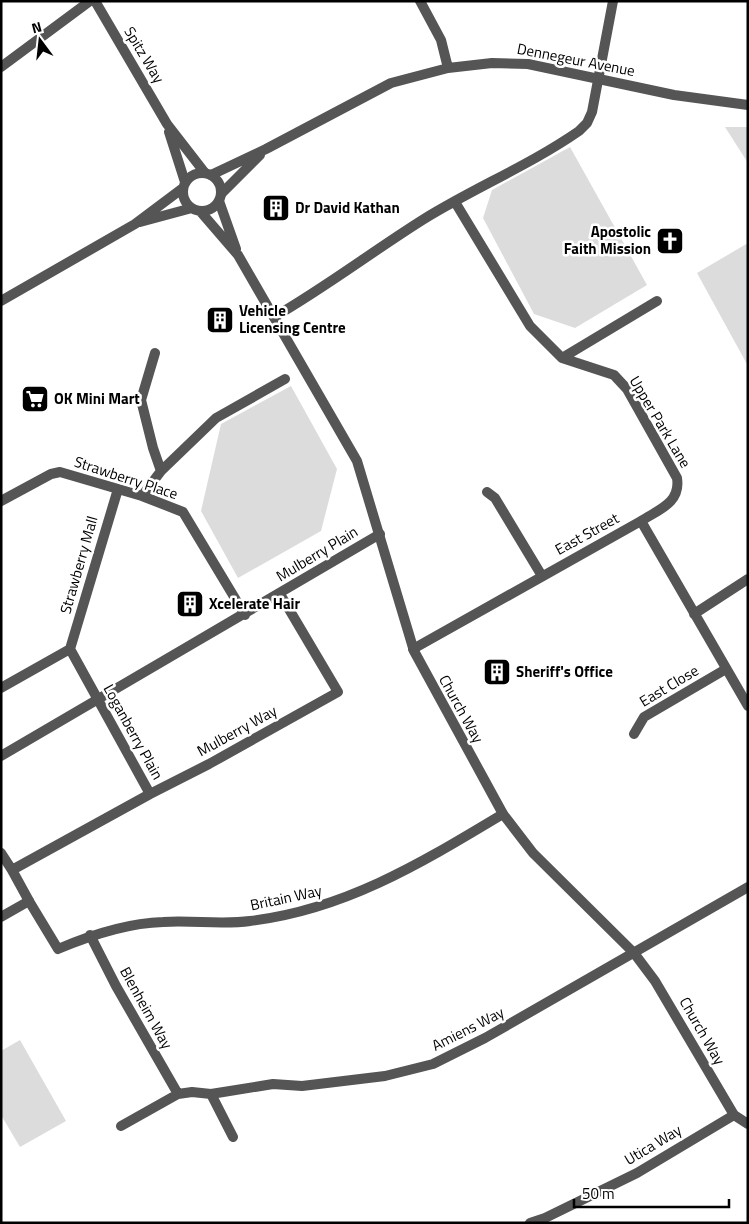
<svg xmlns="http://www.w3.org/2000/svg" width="749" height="1224" viewBox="0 0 749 1224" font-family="'Titillium Web',sans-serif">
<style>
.green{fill:#dcdcdc}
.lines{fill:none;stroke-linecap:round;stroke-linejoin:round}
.service{stroke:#555;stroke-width:10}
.minor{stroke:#555;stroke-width:10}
.tertiary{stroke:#555;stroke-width:10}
.labels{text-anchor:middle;stroke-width:5;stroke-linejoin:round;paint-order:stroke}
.street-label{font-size:15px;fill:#000;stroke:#fff}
.poi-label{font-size:15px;font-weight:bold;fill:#000;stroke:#fff;text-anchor:start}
</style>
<rect width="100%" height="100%" fill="#fff"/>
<path class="green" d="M725,127H748V163Z
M570,147L647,285L575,328L534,314L483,218L492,190Z
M748,243V366L697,273Z
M291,386L337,469L321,531L238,578L201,511L221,424Z
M20,1040L66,1121L20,1147L1,1115V1051Z"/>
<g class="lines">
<path class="service" d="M155,353L141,400L153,448L161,471
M487,492L495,498L542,576
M142,496L161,471L216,418L285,379
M1,501L51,474L60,472L142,496L183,512L245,615
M70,649L118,489
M1,688L70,649L150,794L12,870L1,853
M634,734L644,717L726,669
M1,756C127,681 254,609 380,534
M150,794L209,764L338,692L280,594
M12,870L29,901"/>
<path class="minor" d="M95,1L167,124L205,173
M420,1L441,40L448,68
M1,67L90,1
M169,132L185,182
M211,175L266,149L391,83L448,68L492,63L528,64L674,95L748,105
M221,194L260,155
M274,317C326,287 373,251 424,219C474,188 530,165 579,131L587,123L592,112L613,1
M562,358L657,301
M641,521L748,706
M694,614L748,579
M413,649L641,521C658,510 681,503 677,478L627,389L614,375L562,358L530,326L455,202
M1,917L29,901L58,949C91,935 127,923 163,922C192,920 222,925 250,921C345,910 423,862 503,814
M90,935L116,986L178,1094
M211,1094L233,1137
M121,1126L178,1094L192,1092L211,1094L273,1084L302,1086L385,1076L433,1064L485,1038L748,887
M530,1223L545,1218L637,1173L734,1115"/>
<path class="tertiary" d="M183 192a19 19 0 1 1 38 0a19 19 0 1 1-38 0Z
M219,201L236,249
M200,211L238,255L357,461L414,651L503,814L533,853L634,953L655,981L734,1115L748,1124
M140,222L192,208
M1,301L135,224L183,188"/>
</g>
<defs>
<g id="building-square" transform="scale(1.4375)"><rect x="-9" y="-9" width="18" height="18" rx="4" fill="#000" stroke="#fff"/><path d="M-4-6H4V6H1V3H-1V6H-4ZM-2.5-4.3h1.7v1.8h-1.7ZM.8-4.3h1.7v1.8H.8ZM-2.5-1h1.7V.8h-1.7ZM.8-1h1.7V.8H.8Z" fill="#fff"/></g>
<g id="church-square" transform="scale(1.4375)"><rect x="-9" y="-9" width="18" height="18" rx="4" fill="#000" stroke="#fff"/><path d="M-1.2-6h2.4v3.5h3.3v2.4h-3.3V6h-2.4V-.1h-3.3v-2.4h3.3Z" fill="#fff"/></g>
<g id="supermarket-square" transform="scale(1.4375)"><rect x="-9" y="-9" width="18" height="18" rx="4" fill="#000" stroke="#fff"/><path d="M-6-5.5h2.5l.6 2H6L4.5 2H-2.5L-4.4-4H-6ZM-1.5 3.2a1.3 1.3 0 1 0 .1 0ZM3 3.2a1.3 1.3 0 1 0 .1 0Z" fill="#fff"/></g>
</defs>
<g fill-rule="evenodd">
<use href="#building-square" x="276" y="208"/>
<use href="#church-square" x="670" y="241"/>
<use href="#building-square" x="220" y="320"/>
<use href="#supermarket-square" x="35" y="399"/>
<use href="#building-square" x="190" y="604"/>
<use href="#building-square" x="497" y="672"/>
</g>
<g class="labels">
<g class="street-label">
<text transform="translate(144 55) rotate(59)" y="5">Spitz Way</text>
<text transform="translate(576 60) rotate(11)" y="5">Dennegeur Avenue</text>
<text transform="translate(660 422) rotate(59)" y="5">Upper Park Lane</text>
<text transform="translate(126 478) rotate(18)" y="5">Strawberry Place</text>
<text transform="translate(587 534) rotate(-29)" y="5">East Street</text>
<text transform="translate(317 554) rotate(-31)" y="5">Mulberry Plain</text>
<text transform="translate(79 565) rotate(-74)" y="5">Strawberry Mall</text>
<text transform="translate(669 686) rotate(-31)" y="5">East Close</text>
<text transform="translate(461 709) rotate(61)" y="5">Church Way</text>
<text transform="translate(237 731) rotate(-29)" y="5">Mulberry Way</text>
<text transform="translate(133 732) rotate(61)" y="5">Loganberry Plain</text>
<text transform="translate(286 898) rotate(-12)" y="5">Britain Way</text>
<text transform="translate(146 1008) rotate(61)" y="5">Blenheim Way</text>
<text transform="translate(468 1029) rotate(-27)" y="5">Amiens Way</text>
<text transform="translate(702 1031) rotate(60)" y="5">Church Way</text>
<text transform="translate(653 1145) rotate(-31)" y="5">Utica Way</text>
</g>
<g class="poi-label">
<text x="295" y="213">Dr David Kathan</text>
<text x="651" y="237" text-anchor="end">Apostolic<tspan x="651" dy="17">Faith Mission</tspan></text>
<text x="239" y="316">Vehicle<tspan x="239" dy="17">Licensing Centre</tspan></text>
<text x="54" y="404">OK Mini Mart</text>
<text x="209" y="609">Xcelerate Hair</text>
<text x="516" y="677">Sheriff's Office</text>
</g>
</g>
<rect width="749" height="1224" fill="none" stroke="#000000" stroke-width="5"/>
<g transform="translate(40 40) rotate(345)" stroke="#ffffff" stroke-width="4" paint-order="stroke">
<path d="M0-4L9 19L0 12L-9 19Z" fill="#000000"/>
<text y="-8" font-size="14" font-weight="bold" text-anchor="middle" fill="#000000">N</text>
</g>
<path d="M574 1199v8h155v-8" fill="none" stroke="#000000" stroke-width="2.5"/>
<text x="582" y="1199" font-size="15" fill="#000000" stroke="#ffffff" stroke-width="4" paint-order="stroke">50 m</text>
</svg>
